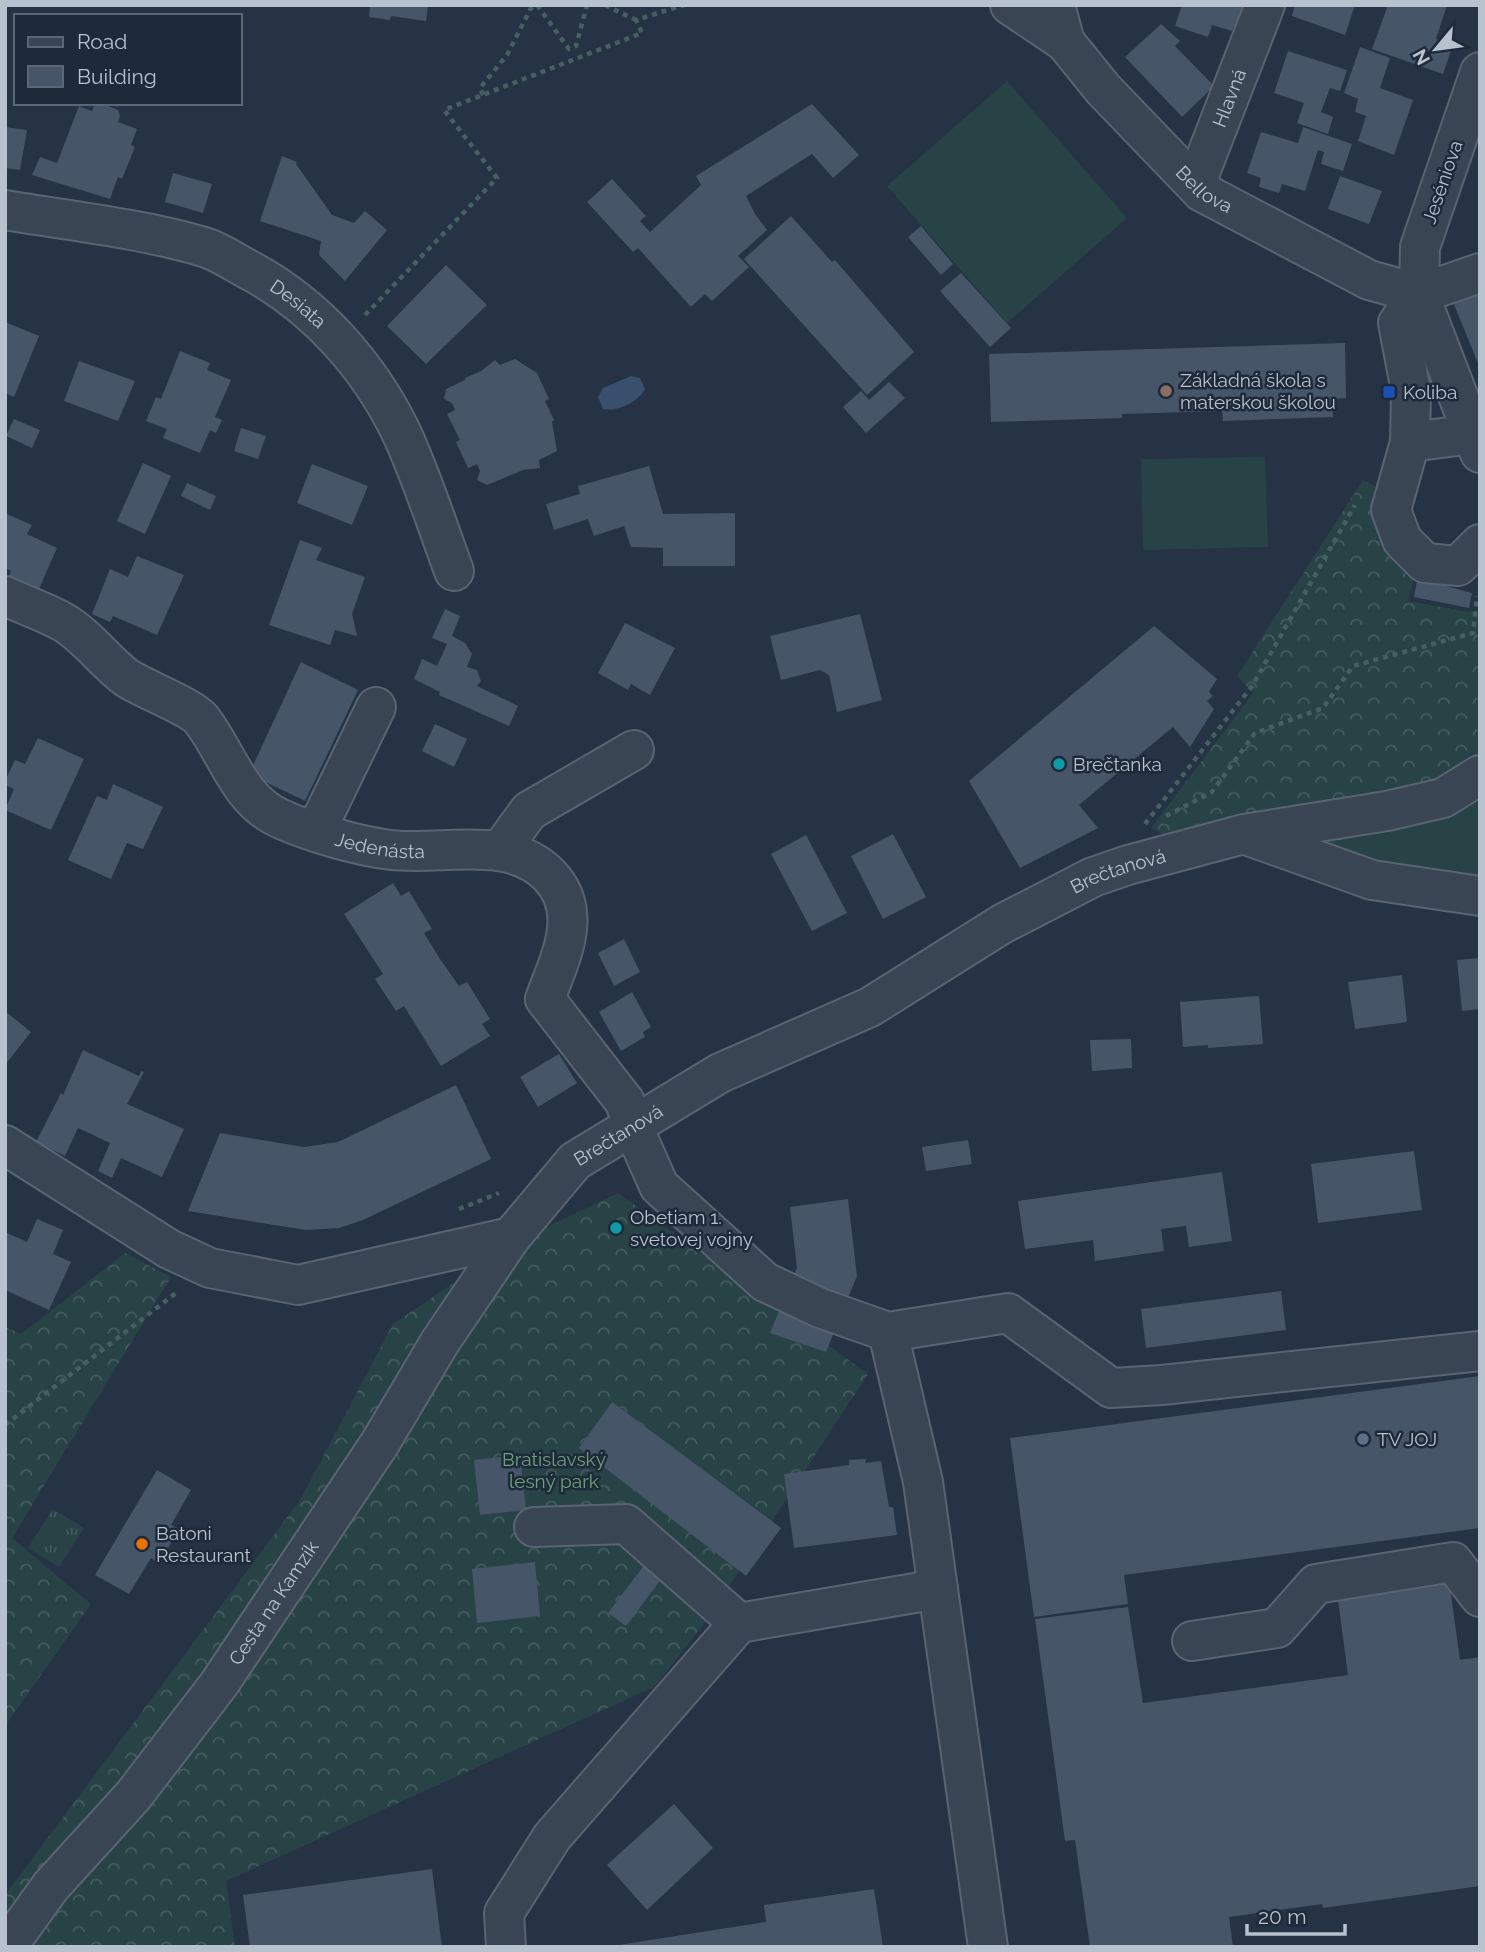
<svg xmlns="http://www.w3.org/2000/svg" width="1485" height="1952" viewBox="0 0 1485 1952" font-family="Raleway,sans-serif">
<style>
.grass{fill:#274346}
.forest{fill:url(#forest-crowns)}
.park{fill:url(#park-tufts)}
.water{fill:#384f6d}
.building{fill:#475569}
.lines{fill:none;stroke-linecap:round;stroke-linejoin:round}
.minor-casing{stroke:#596372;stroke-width:42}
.path{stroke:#466062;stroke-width:4.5;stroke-dasharray:5 5;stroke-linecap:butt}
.minor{stroke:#3a4554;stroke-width:38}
.education-dot{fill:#8d6e63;stroke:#1e2a3a;stroke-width:2.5}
.transit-dot{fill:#1a4fb4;stroke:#1e2a3a;stroke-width:2.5}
.culture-dot{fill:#0f9aa8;stroke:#1e2a3a;stroke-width:2.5}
.service-dot{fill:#5c6f8a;stroke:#1e2a3a;stroke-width:2.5}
.food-dot{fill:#e8710a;stroke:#1e2a3a;stroke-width:2.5}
.labels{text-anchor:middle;stroke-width:5;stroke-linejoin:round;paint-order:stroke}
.street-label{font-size:19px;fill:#b8c1ce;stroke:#1e2a3a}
.poi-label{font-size:19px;fill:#b8c1ce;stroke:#1e2a3a;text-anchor:start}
.park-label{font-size:19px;fill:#6da078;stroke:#1e2a3a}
</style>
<defs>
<pattern id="forest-crowns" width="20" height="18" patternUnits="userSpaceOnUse" patternTransform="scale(1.75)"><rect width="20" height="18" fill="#274346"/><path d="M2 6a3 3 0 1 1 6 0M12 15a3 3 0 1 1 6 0" fill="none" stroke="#445c60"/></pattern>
<pattern id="park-tufts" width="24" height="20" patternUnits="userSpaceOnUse" patternTransform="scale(1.75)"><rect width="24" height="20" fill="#274346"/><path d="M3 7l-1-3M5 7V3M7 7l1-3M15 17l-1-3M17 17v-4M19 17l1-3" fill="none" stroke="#445c60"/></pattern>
</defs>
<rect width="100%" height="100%" fill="#253345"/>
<path class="grass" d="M1007,81L1127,218L1007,323L887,186Z
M1265,457L1268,547L1143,550L1141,459Z
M1480,793V883L1280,843Z"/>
<path class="forest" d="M1363,480L1375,486L1374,512L1378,539L1415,574L1408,601L1468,612L1480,610V754L1466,765L1437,782L1164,835L1151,828L1253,693L1237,676Z
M618,1193L868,1374L708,1619L654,1687L226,1881L235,1947H5V1895L300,1500L393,1324L511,1244Z
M125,1253L171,1277L12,1538L91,1604L5,1726V1327L21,1334Z"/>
<path class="park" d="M53,1509L84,1528L59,1567L28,1548Z"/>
<path class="water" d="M631,376L640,378L645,389C638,402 618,412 603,409L598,397L603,388Z"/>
<path class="building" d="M370,5H428L426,21L391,16L390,20L369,17Z
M1182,5H1254L1246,30L1234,26L1232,31L1212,25L1208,37L1175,26Z
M1295,5H1355L1345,35L1292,16Z
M1388,5H1447L1436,39L1453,45L1443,74L1372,49Z
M1161,24L1180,41L1175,46L1214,86L1182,117L1125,57Z
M1360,47L1390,58L1380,88L1413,100L1394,155L1358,141L1366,116L1355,112L1358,99L1344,93Z
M1288,51L1347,70L1340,91L1330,88L1321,112L1333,117L1328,134L1297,123L1304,103L1274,93Z
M101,103L118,110L120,116L118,122L137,129L131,145L135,147L122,179L118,177L110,199L32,175L40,157L57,163L79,106L92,111L94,106Z
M812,104L859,155L833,178L812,154L746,196L755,214L767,230L738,256L749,267L712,301L705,294L691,307L638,248L633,252L587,202L612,179L646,216L640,221L650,232L701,185L696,176Z
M5,127L27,130L20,170L5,168Z
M1303,127L1352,144L1343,171L1321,164L1324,152L1318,150L1305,191L1282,184L1279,193L1259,187L1261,178L1247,173L1261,132L1298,143Z
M282,156L297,162L296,164L332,215L354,223L365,211L387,230L345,281L319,255L321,241L260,221Z
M173,173L212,184L203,213L165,202Z
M1340,176L1382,191L1369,224L1328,209Z
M791,216L832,262L835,260L914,352L867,395L744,259Z
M921,226L953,264L941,275L908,237Z
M446,265L487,305L426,364L387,326Z
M961,273L1011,328L990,347L940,291Z
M1480,289V368L1453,302Z
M5,322L39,336L14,397L5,393Z
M1345,343L1346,398L1332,399L1333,417L1223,421L1222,411L1122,414V418L991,422L989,354Z
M180,351L210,363L207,370L231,380L215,417L222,420L216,433L210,430L200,453L163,438L167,429L146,421L156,397L161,399Z
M515,359L537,373L549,399L545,401L554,420L552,422L557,451L539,460L540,468L523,470L487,485L477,480L480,471L477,464L468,468L456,442L460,440L447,414L455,410L452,403L444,399L446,389L465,380V378L481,371L495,360L500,365Z
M79,361L135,381L118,421L64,401Z
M889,382L905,398L866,433L843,407L861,391L869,400Z
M14,419L40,430L32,448L6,436Z
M241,428L266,436L258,459L234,451Z
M143,463L171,476L145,534L117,521Z
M312,464L368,486L352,525L297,503Z
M649,466L663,514L735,513V566H663V548L631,547L624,526L594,536L588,519L554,530L546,504L580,494L578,486Z
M187,483L216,496L210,510L181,496Z
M5,513L32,525L27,534L57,548L39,589L9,576L11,571L5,568Z
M300,540L322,548L316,560L365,577L352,614L357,636L335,630L330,645L269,625Z
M137,556L184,575L157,635L113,616L110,622L92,614L110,569L128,577Z
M1434,580L1446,582V586L1472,593L1469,608L1414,597L1417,581L1434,584Z
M445,609L460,616L452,636L465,643L472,654L467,667L477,670L481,681L477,686L518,706L509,726L439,695L440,692L414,679L422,659L437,666L447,644L432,638Z
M860,614L882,700L837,712L829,675L820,670L781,680L770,636Z
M625,623L675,648L650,695L631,684L628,690L598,673Z
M1154,626L1217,679L1209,692L1213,696L1207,701L1214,709L1190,747L1173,727L1079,805L1098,828L1020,868L969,781Z
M301,662L358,690L305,801L249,774Z
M435,724L467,739L454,767L422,751Z
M38,738L84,759L51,830L5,810L14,789L5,785V781L15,760L25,764Z
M113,784L163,807L143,849L127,843L111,879L68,860L97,796L107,800Z
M893,834L926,897L883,919L851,856Z
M806,835L847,913L812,931L771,854Z
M393,883L401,896L409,891L432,929L424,933L440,959L459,986L467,982L490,1019L482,1024L490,1036L441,1066L404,1006L396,1011L375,979L383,974L344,914Z
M624,939L640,972L614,986L598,953Z
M1480,958V1009L1462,1011L1457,960Z
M1402,975L1407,1022L1355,1029L1348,982Z
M632,992L651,1027L643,1032L645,1037L621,1051L599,1012Z
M1259,996L1263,1044L1208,1048V1045L1183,1047L1180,1002Z
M5,1011L31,1032L5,1065Z
M1131,1039L1132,1068L1092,1071L1090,1040Z
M83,1050L139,1076L141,1071L144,1072L127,1104L184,1129L162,1177L121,1158L112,1178L98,1171L110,1143L78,1128L65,1156L36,1142L61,1093L63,1095Z
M559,1054L577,1083L538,1107L520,1077Z
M456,1085L491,1159L363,1220L339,1228L306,1230L188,1211L220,1133L304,1147L338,1142Z
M968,1140L972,1164L926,1171L922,1147Z
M1414,1151L1422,1210L1318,1223L1311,1164Z
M1222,1172L1232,1241L1189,1247L1186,1226L1161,1229L1164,1251L1095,1261L1093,1240L1025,1249L1018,1201Z
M848,1199L857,1276L826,1352L770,1333L797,1268L790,1207Z
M37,1219L63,1230L53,1254L71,1262L49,1310L5,1290V1232L27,1242Z
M1281,1291L1286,1330L1146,1348L1141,1309Z
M1480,1376V1528L1124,1575L1128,1604L1034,1617L1010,1438Z
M612,1402L781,1528L746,1576L579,1448Z
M520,1455L526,1510L480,1515L474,1460Z
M866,1459L865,1463L881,1461L889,1507H893L897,1535L794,1548L784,1474L849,1465V1460Z
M157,1470L191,1490L171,1525L179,1529L159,1564L151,1558L129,1594L95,1575Z
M535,1562L540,1616L477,1623L472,1569Z
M645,1564L662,1578L626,1626L608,1613Z
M1448,1573L1460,1660L1480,1657V1886L1323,1908L1322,1904L1229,1917L1233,1947H1090L1075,1840L1065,1841L1035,1619L1128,1607L1143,1703L1348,1675L1336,1585Z
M674,1804L713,1848L647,1910L607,1865Z
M432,1869L442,1947H250L243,1895Z
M874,1889L883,1947H606L766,1922L764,1905Z"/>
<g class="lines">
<g class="minor-casing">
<g id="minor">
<path d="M1010,5L1065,42"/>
<path id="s1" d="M1055,5L1065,42L1103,89L1202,192L1369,280L1419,294"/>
<path d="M1480,72L1420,247L1419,294L1480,453"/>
<path id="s2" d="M1202,192L1199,175L1265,5"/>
<path id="s3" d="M5,210C71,221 139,228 204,247C220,252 236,263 251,271C316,306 369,366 401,432C422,477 437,525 454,571"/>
<path d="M1419,294L1398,323L1411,391L1410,442L1391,510L1402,540L1425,563L1458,566L1480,544"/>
<path d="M1419,294L1480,273"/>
<path d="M1410,442L1473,434"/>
<path id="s4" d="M5,596C24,605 45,612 63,622C87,636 105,662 127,678C144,689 191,707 201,719C227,752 238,799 279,818C309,832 358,846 391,850C442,856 509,834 549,875C585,912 560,958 545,999L625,1102L633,1127L659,1186L765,1282L820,1308L888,1332L1008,1313L1111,1388L1162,1385L1480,1351"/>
<path d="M316,831L376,707"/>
<path d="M1246,835L1372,880L1480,896"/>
<path d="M500,851L529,811L634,750"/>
<path d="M5,1145L169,1249L210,1268L298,1285L511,1237"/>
<path d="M888,1332L923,1482L988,1947"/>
<path d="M534,1527L626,1524L739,1623"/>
<path d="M1192,1641L1277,1628L1316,1584L1453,1562L1480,1597"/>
<path id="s5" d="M7,1947L51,1886L133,1796L219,1684L380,1443L440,1342L511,1237L575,1161L720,1073L870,1007L1002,924L1093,877L1128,865L1244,834L1387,811L1443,798L1480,775"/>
<path d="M506,1947L504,1913L552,1837L739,1623L938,1589"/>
</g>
</g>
<path class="path" d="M605,5L636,20
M483,95L480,88L507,55L531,8L537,5L569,49L576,46L587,5
M365,315L497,178L444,110L642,33L636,20L684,5
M1166,816L1212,792L1255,733L1323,708L1353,666L1473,633L1477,596
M1145,824L1252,686L1355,505
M459,1209L499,1193
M5,1425L176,1293"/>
<use href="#minor" class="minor"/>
</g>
<circle class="education-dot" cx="1166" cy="391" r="7"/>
<rect class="transit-dot" x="1382" y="385" width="14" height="14" rx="3.5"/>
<g class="culture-dot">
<circle cx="1059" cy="764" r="7"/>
<circle cx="616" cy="1228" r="7"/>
</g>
<circle class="service-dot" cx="1363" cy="1439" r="7"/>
<circle class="food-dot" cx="142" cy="1544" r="7"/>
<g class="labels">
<g class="street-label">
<text dy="7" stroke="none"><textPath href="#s2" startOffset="100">Hlavná</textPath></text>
<text transform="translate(1442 182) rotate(-71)" y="7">Jeséniova</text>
<text dy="7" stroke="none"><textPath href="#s1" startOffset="242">Bellova</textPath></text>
<text dy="7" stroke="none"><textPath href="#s3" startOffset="313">Desiata</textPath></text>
<text dy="7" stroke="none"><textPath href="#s4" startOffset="467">Jedenásta</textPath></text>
<text dy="7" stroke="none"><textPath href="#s5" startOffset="1589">Brečtanová</textPath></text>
<text dy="7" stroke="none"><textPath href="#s5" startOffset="1022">Brečtanová</textPath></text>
<text dy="7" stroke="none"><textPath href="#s5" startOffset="436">Cesta na Kamzík</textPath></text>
</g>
<g class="poi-label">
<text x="1180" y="387">Základná škola s<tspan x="1180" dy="22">materskou školou</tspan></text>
<text x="1403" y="399">Koliba</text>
<text x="1073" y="771">Brečtanka</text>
<text x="630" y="1224">Obetiam 1.<tspan x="630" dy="22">svetovej vojny</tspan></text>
<text x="1377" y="1446">TV JOJ</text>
<text x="156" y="1540">Batoni<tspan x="156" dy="22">Restaurant</tspan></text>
</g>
<g class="park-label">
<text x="554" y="1466">Bratislavský<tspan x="554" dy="22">lesný park</tspan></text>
</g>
</g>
<rect width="1485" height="1952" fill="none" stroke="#b8c1ce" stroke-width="14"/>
<rect x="14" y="14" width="228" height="91" fill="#1e2a3a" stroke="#5c6675" stroke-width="2"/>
<rect x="28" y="37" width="35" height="10" fill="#3a4554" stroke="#5c6675" stroke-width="2"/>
<text x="77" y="49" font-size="21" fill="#b8c1ce">Road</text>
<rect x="28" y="66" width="35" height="21" fill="#475569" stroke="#5c6675" stroke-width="2"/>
<text x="77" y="84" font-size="21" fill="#b8c1ce">Building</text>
<g transform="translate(1436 49) rotate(241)" stroke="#1e2a3a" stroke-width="5" paint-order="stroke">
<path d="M0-5L12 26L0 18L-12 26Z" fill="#b8c1ce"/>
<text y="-10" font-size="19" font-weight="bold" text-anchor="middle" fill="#b8c1ce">N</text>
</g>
<path d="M1247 1924v10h98v-10" fill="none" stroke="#b8c1ce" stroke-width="3.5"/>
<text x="1258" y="1924" font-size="21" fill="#b8c1ce" stroke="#1e2a3a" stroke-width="5" paint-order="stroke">20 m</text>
</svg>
